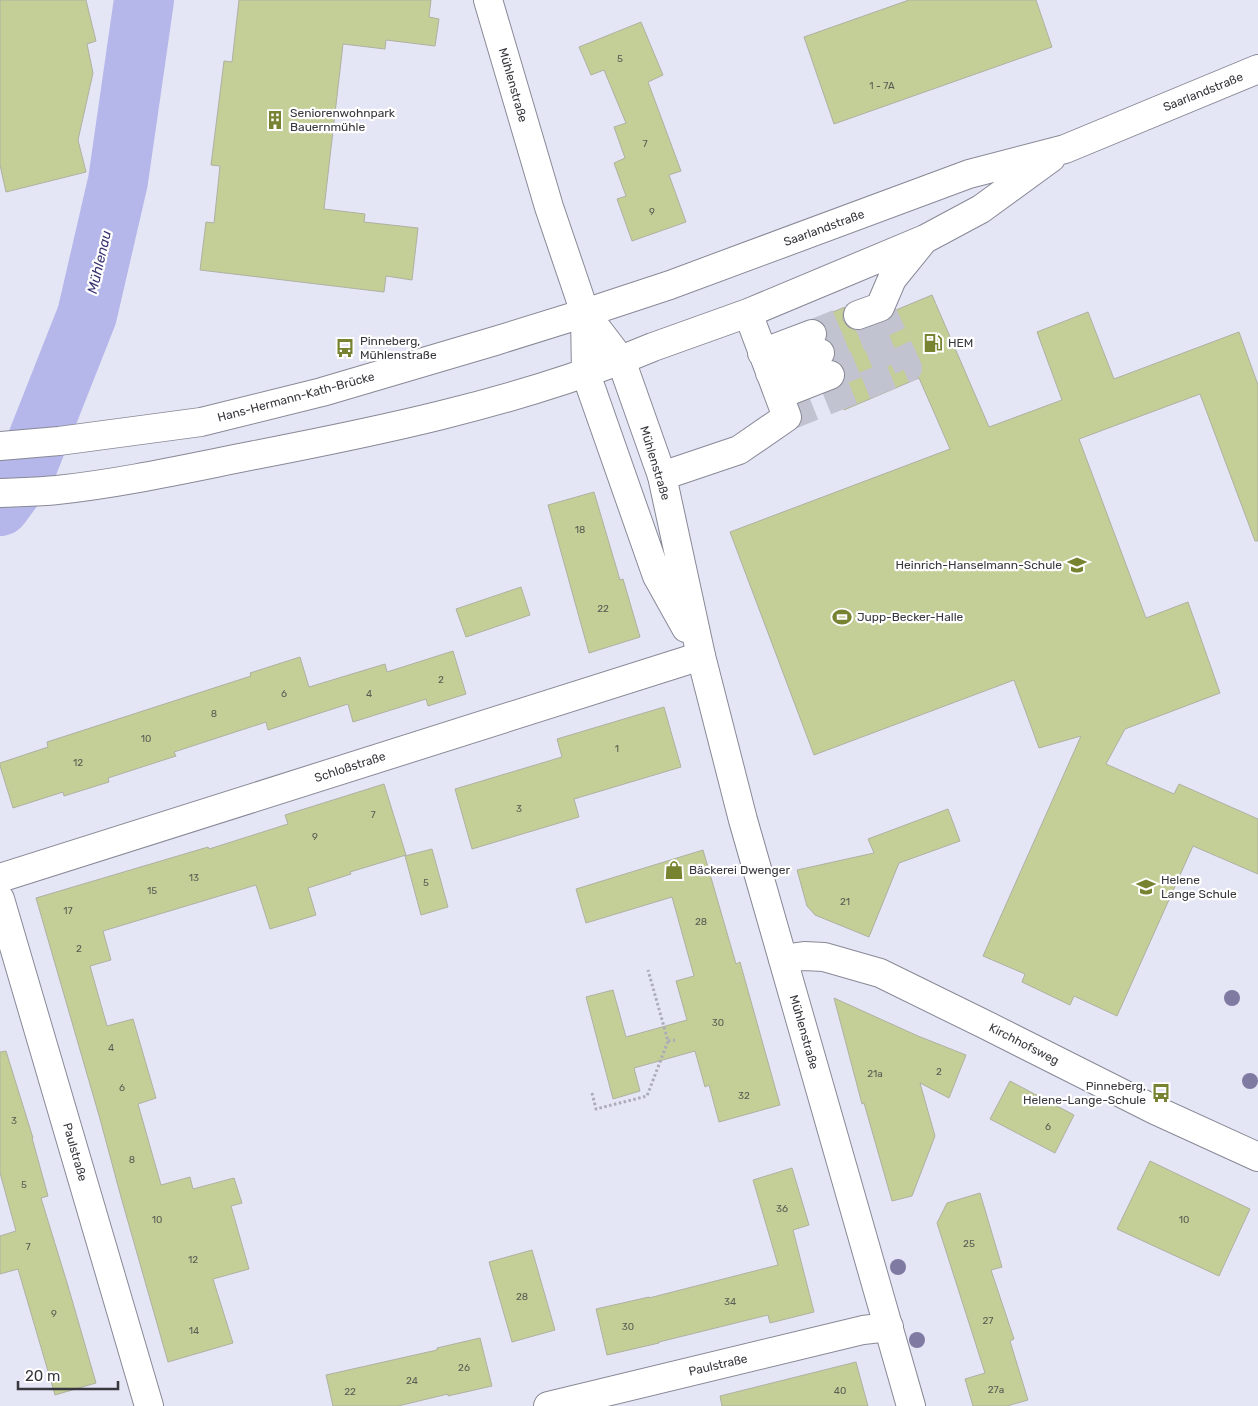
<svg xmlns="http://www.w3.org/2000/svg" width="1258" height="1406" viewBox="0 0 1258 1406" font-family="Rubik,sans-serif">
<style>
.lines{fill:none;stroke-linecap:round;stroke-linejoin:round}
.river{stroke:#b5b6ea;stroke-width:60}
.building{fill:#c4ce97;stroke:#aeb1a2}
.minor-tunnel{stroke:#c2c3d0;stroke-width:28;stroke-dasharray:28 14;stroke-linecap:butt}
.minor-casing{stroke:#888997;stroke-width:30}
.major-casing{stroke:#888997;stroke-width:30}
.path{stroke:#abacb8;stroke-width:3;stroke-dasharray:2.5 2.5;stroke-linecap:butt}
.minor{stroke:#fff;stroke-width:28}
.major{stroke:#fff;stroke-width:28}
.tree{fill:#7e7aa2}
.labels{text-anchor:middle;stroke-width:4.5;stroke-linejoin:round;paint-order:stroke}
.number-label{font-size:10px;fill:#5a5d54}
.street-label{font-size:12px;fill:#37373d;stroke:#fff}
.poi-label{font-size:12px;fill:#37373d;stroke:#fff;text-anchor:start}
.water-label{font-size:14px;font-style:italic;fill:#393472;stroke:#fff}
</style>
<rect width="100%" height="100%" fill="#e5e6f5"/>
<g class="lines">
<path class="river" d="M0,506L25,472L87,315L118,181L144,0"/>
</g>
<path class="building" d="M0,0H86L96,41L87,44L93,73L78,140L86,172L6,192L0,165Z
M239,0H431L429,17L439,19L435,46L386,40L385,49L343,44L324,209L365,214L364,222L418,228L412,280L386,276L384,292L200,270L206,222L214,223L220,166L211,165L224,61L232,62Z
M909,0H1036L1052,47L834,124L804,37Z
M641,22L663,75L648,82L681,171L669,175L686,222L632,241L617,199L626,196L614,163L625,158L614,127L626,123L604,70L591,75L579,47Z
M932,295L989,427L1062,400L1037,332L1088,312L1114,379L1239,332L1258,385V541H1255L1200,394L1079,439L1146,618L1188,602L1220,693L1125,729L1106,764L1174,794L1179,784L1258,819V874L1193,846L1117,1016L1074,996L1070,1005L1022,982L1025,974L983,956L1081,736L1039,748L1014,680L814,755L730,532L950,449L919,378L844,410L836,390L842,384L845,377V370L840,363L834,360L835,355V348L830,341L826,339L827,336L826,328L822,322L816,319L845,307L843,313V320L848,327L855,330H863L886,322L891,318L896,310Z
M594,492L620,580L623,579L640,637L589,653L548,505Z
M521,587L530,615L466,637L456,609Z
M453,651L466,694L428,706L426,699L353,722L348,704L268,730L266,722L174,752L176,756L108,778L109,782L64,796L63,792L13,808L0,766V763L48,747L47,742L251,676L250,673L300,657L309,687L385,664L387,672Z
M664,707L681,767L574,799L579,817L472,849L455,789L562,757L557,739Z
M384,784L406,855L350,872L351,874L308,888L316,915L270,929L256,885L103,931L111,960L90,966L107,1026L133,1019L156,1098L138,1104L161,1185L190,1177L193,1189L234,1178L242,1203L231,1206L249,1269L213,1279L233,1343L168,1362L121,1197L100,1119L36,898L208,847L209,849L288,824L285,815Z
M948,809L960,841L899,863L869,937L815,915L807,906L797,870L874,853L868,839Z
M432,849L448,907L421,915L405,856Z
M703,850L736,964L740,962L780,1105L719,1122L709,1085L705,1087L695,1051L634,1068L640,1091L613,1099L586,997L613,990L626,1037L687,1020L676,981L694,976L672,897L586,923L576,889Z
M834,998L918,1036L966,1055L949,1098L920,1083L935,1136L912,1196L892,1201L864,1103L862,1104Z
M6,1051L33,1138H32L48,1196L41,1198L68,1286L96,1383L55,1395L18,1269L0,1274V1236L16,1231L0,1173V1052Z
M1010,1081L1074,1115L1055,1153L990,1119Z
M1150,1161L1250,1209L1219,1276L1117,1229Z
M792,1168L809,1225L793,1230L814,1312L770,1323L768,1315L659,1342V1343L607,1355L596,1309L649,1297V1298L778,1265L753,1180Z
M980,1193L1002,1267L991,1270L1014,1339L1010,1341L1028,1400L1007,1406H973L965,1379L985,1373L937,1223L947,1203Z
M532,1250L555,1330L512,1342L489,1262Z
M480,1338L492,1386L448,1396V1394L398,1406H333L326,1375L437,1350V1348Z
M856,1362L868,1406H722L720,1396Z"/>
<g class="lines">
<path class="minor-tunnel" d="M812,334L858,315
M820,353L888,326
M830,375L898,347
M787,417L908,368L880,307"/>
<g class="minor-casing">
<path id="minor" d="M488,0L549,207L585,313L670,285L969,174L1065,149L1258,69
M858,315L880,307L892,279L922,242
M762,353L812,334
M621,360L653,347L748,313L925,239L981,209L1051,158
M770,373L820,353
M779,395L830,375
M662,476L739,450L787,417L748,313
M0,878L701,656
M0,899L149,1406
M783,959L804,956L824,957L880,973L986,1025L1155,1110L1258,1157
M548,1406L863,1330L889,1327"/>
</g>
<g class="major-casing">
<path id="major" d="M585,313L621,360L662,476L701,656L743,820L911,1406
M585,313L586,374L657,576L686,628
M0,446L59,441L201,422L322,392L495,341L585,313
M0,493C19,492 38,492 57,490C123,483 189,468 255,455C379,431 503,405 621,360"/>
</g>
<path class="path" d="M668,1041L675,1040
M592,1093L596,1109L647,1096L668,1041L648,970"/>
<use href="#minor" class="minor"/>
<use href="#major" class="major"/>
</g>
<g class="tree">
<circle cx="1232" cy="998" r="8"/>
<circle cx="1250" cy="1081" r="8"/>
<circle cx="898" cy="1267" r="8"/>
<circle cx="917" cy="1340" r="8"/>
</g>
<defs>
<g id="building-bare" transform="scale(1.5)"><path d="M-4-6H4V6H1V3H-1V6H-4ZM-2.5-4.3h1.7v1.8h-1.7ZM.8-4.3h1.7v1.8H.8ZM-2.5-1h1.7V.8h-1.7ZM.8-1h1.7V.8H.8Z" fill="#778330" stroke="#fff" stroke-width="2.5" paint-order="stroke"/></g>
<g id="fuel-bare" transform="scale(1.5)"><path d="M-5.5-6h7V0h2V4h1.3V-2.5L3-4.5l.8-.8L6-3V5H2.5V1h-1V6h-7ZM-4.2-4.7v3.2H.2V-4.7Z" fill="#778330" stroke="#fff" stroke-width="2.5" paint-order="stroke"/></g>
<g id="bus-bare" transform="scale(1.5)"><path d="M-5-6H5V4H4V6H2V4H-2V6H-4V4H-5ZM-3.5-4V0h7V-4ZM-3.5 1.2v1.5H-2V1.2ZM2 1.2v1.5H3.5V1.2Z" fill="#778330" stroke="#fff" stroke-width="2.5" paint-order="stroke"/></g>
<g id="school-bare" transform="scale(1.5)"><path d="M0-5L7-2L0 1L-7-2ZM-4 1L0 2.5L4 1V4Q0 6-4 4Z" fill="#778330" stroke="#fff" stroke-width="2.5" paint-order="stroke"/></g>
<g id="stadium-bare" transform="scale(1.5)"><path d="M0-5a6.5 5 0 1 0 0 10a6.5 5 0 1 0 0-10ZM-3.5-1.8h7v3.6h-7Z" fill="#778330" stroke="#fff" stroke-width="2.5" paint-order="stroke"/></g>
<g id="shop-bare" transform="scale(1.5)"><path d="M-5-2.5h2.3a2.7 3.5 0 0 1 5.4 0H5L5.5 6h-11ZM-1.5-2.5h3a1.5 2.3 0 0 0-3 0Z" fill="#778330" stroke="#fff" stroke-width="2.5" paint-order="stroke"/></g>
</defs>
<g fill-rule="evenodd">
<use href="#building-bare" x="275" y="120"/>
<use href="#fuel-bare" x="933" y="343"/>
<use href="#bus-bare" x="345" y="348"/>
<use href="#school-bare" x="1077" y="565"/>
<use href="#stadium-bare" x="842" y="617"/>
<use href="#shop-bare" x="674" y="870"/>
<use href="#school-bare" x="1146" y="887"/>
<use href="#bus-bare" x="1161" y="1093"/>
</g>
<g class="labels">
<g class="number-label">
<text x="620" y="62">5</text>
<text x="882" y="89">1 - 7A</text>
<text x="645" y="147">7</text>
<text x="652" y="215">9</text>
<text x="580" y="533">18</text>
<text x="603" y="612">22</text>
<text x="441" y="683">2</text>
<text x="284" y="697">6</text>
<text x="369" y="697">4</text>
<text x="214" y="717">8</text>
<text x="146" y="742">10</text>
<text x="617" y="752">1</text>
<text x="78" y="766">12</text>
<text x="519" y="812">3</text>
<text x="373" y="818">7</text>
<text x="315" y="840">9</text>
<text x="194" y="881">13</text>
<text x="426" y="886">5</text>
<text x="152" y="894">15</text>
<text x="845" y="905">21</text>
<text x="68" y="914">17</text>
<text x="701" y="925">28</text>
<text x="79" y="952">2</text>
<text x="718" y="1026">30</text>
<text x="111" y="1051">4</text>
<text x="939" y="1075">2</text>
<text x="875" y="1077">21a</text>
<text x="122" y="1091">6</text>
<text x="744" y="1099">32</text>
<text x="14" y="1124">3</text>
<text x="1048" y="1130">6</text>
<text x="132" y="1163">8</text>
<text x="24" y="1188">5</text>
<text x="782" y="1212">36</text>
<text x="157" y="1223">10</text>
<text x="1184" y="1223">10</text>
<text x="969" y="1247">25</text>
<text x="28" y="1250">7</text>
<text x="193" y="1263">12</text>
<text x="522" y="1300">28</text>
<text x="730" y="1305">34</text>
<text x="54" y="1317">9</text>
<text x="988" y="1324">27</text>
<text x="628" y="1330">30</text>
<text x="194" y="1334">14</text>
<text x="464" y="1371">26</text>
<text x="412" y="1384">24</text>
<text x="996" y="1393">27a</text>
<text x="840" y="1394">40</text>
<text x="350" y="1395">22</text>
</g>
<g class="street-label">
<text transform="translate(513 85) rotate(74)" y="4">Mühlenstraße</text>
<text transform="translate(1203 92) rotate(-22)" y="4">Saarlandstraße</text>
<text transform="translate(824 228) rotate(-20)" y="4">Saarlandstraße</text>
<text transform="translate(296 397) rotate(-15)" y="4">Hans-Hermann-Kath-Brücke</text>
<text transform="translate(655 463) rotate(73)" y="4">Mühlenstraße</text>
<text transform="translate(350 767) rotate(-18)" y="4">Schloßstraße</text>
<text transform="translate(804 1032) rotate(74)" y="4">Mühlenstraße</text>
<text transform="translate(1024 1044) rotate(27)" y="4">Kirchhofsweg</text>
<text transform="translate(75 1152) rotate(74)" y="4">Paulstraße</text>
<text transform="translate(718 1365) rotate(-13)" y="4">Paulstraße</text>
</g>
<g class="poi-label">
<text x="290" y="117">Seniorenwohnpark<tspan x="290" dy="14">Bauernmühle</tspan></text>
<text x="360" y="345">Pinneberg,<tspan x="360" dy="14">Mühlenstraße</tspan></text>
<text x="948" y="347">HEM</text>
<text x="1062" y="569" text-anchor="end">Heinrich-Hanselmann-Schule</text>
<text x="857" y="621">Jupp-Becker-Halle</text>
<text x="689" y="874">Bäckerei Dwenger</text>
<text x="1161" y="884">Helene<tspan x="1161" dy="14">Lange Schule</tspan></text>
<text x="1146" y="1090" text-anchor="end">Pinneberg,<tspan x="1146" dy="14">Helene-Lange-Schule</tspan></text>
</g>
<g class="water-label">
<text transform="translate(99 262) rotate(-77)" y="5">Mühlenau</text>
</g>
</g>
<path d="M18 1381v8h100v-8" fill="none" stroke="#37373d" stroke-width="2.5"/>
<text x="25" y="1381" font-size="15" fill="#37373d" stroke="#ffffff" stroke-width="4" paint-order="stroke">20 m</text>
</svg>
